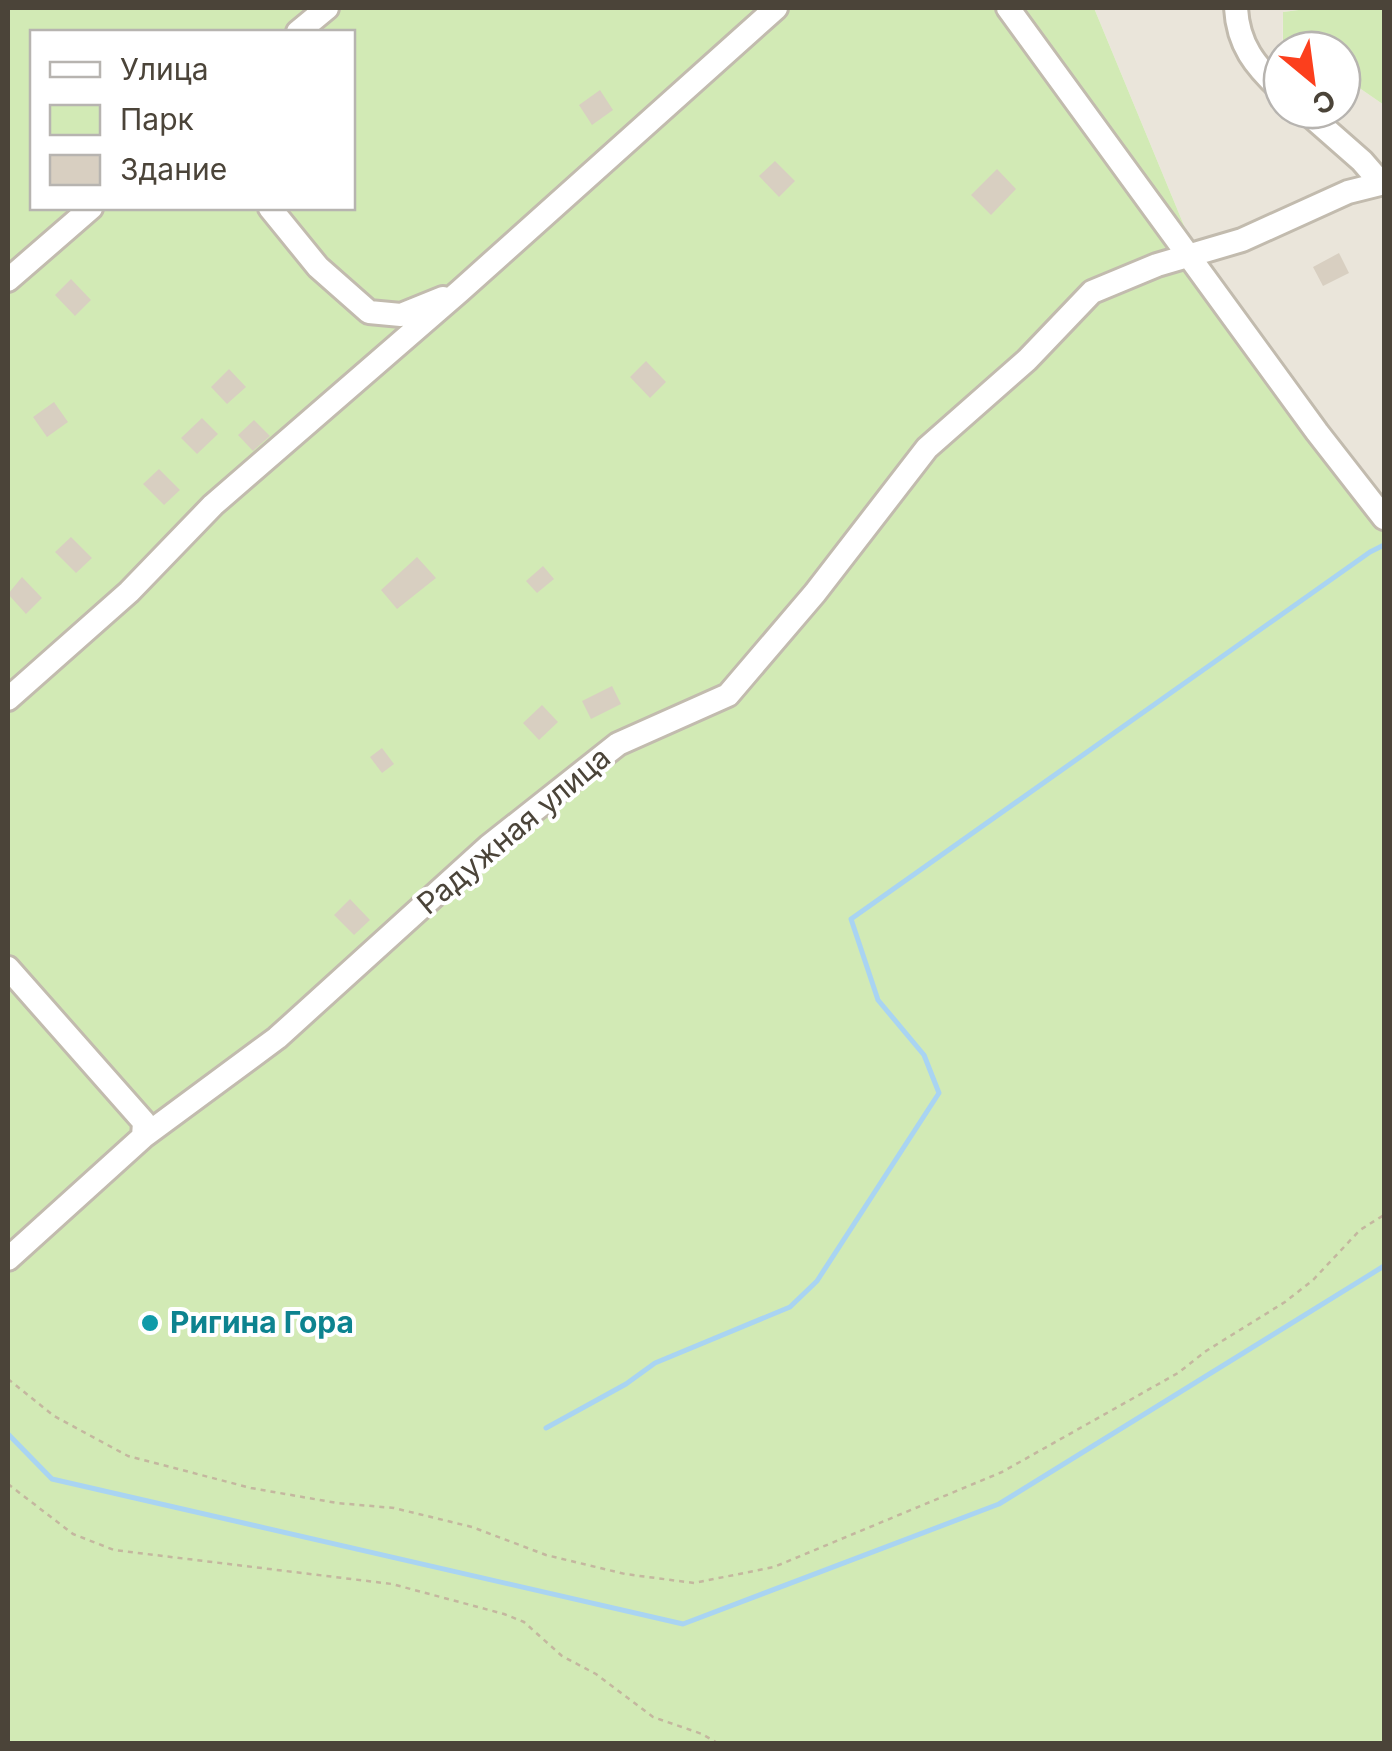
<svg xmlns="http://www.w3.org/2000/svg" width="1392" height="1751" viewBox="0 0 1392 1751" font-family="Inter,sans-serif">
<style>
.residential{fill:#eae5da}
.green{fill:#d2eab5;fill-rule:evenodd}
.lines{fill:none;stroke-linecap:round;stroke-linejoin:round}
.stream{stroke:#a9d4f2;stroke-width:5}
.building{fill:#d8cfc1}
.minor-casing{stroke:#c2bbae;stroke-width:28}
.path{stroke:#c4b79f;stroke-width:2.5;stroke-dasharray:5 5;stroke-linecap:butt}
.minor{stroke:#fff;stroke-width:22}
.culture-dot{fill:#0f9aa8;stroke:#fff;stroke-width:4}
.labels{text-anchor:middle;stroke-width:8;stroke-linejoin:round;paint-order:stroke}
.street-label{font-size:30px;fill:#4b4439;stroke:#fff}
.culture-label{font-size:30px;font-weight:bold;fill:#0d838f;stroke:#fff;text-anchor:start}
</style>
<rect width="100%" height="100%" fill="#f6f3ec"/>
<path class="residential" d="M1094,8H1314L1283,12L1282,110H1342V76L1384,105V499L1190,240Z"/>
<path class="green" d="M8,8H1094L1190,240L1384,499V1743H8ZM32,32H352V208H32Z
M1314,8H1384V105L1342,76V50H1283V12Z"/>
<g class="lines">
<path class="stream" d="M546,1428L626,1384L655,1363L790,1307L817,1281L939,1093L924,1055L878,1000L851,919L1370,552L1384,545
M8,1434L52,1479L683,1624L999,1504L1384,1266"/>
</g>
<path class="building" d="M600,90L613,110L592,125L579,105Z
M775,161L795,181L779,197L759,176Z
M997,169L1016,189L991,215L971,195Z
M1339,253L1349,273L1323,286L1313,267Z
M71,279L91,300L75,316L55,295Z
M646,361L666,382L650,398L630,377Z
M229,369L246,387L227,404L211,387Z
M54,402L68,422L47,437L33,417Z
M202,418L218,434L197,454L181,438Z
M254,420L270,436L253,451L238,435Z
M159,469L180,490L164,505L143,484Z
M71,537L92,558L76,573L55,552Z
M417,557L436,578L397,609L381,590Z
M543,566L554,579L537,593L526,581Z
M22,577L42,598L26,614L8,594Z
M612,686L621,704L591,719L582,701Z
M542,705L558,722L539,740L523,723Z
M382,748L394,764L382,773L370,757Z
M350,899L370,920L354,935L334,915Z"/>
<g class="lines">
<g class="minor-casing">
<path id="minor" d="M1008,8L1317,432L1384,518
M1236,8C1238,45 1255,66 1282,91
M298,32L327,8
M1304,110L1362,161L1381,183
M270,208L318,267L369,312L401,315L443,298
M8,280L91,208
M8,699L129,592L213,505L460,291L776,8
M8,968L144,1122L143,1137
M8,1259L143,1137L277,1038L489,846L618,744L728,695L815,593L927,448L1027,360L1092,292L1157,265L1242,240L1348,192L1384,183"/>
</g>
<path class="path" d="M8,1379L54,1416L128,1456L251,1488L337,1503L394,1508L472,1527L546,1555L625,1574L694,1583L774,1567L1002,1472L1178,1373L1206,1351L1285,1302L1313,1280L1360,1230L1384,1215
M8,1484L73,1534L114,1550L392,1584L504,1614L524,1622L562,1656L596,1674L653,1717L702,1734L719,1744"/>
<use href="#minor" class="minor"/>
</g>
<circle class="culture-dot" cx="150" cy="1323" r="10"/>
<g class="labels">
<g class="street-label">
<text transform="translate(514 831) rotate(-40)" y="10">Радужная улица</text>
</g>
<g class="culture-label">
<text x="170" y="1333">Ригина Гора</text>
</g>
</g>
<rect width="1392" height="1751" fill="none" stroke="#4b4439" stroke-width="20"/>
<rect x="30" y="30" width="325" height="180" fill="#ffffff" stroke="#b7b4b0" stroke-width="2.5"/>
<rect x="50" y="62" width="50" height="15" fill="#ffffff" stroke="#b7b4b0" stroke-width="2.5"/>
<text x="120" y="80" font-size="30" fill="#4b4439">Улица</text>
<rect x="50" y="105" width="50" height="30" fill="#d2eab5" stroke="#b7b4b0" stroke-width="2.5"/>
<text x="120" y="130" font-size="30" fill="#4b4439">Парк</text>
<rect x="50" y="155" width="50" height="30" fill="#d8cfc1" stroke="#b7b4b0" stroke-width="2.5"/>
<text x="120" y="180" font-size="30" fill="#4b4439">Здание</text>
<g transform="translate(1312 80) rotate(151)"><circle r="48" fill="#ffffff" stroke="#b7b4b0" stroke-width="2.5"/>
<path d="M0-8L18 38L0 25L-18 38Z" fill="#fc3f1d"/>
<text y="-15" font-size="28" font-weight="bold" text-anchor="middle" fill="#4b4439">С</text>
</g>
</svg>
